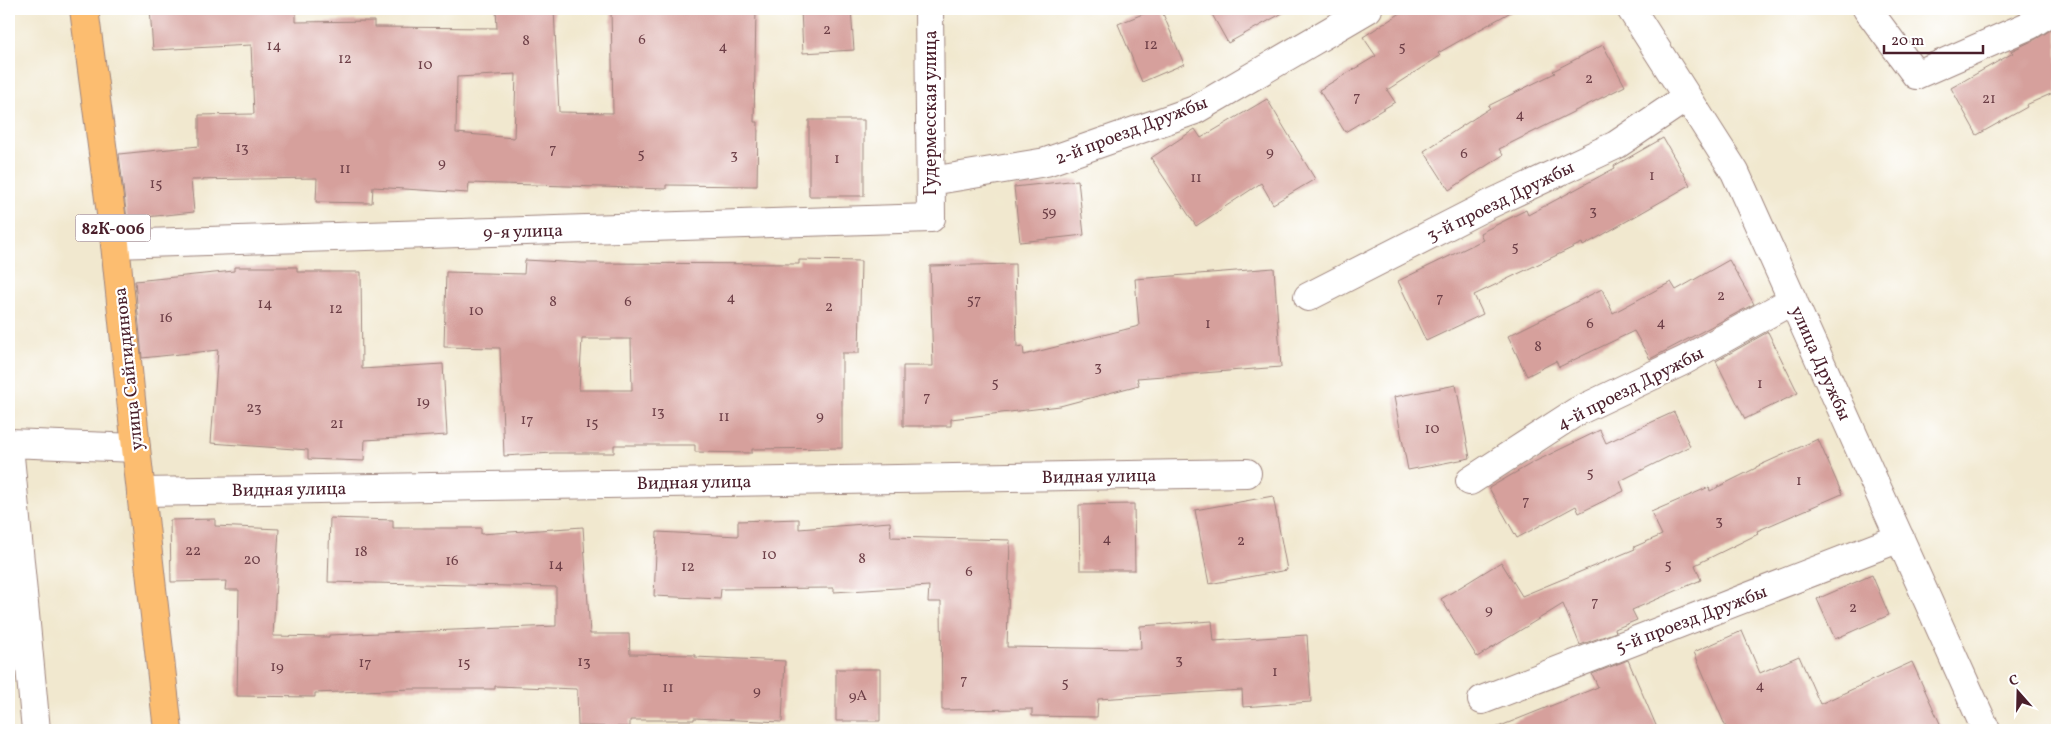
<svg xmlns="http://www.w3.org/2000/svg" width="2066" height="739" viewBox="0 0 2066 739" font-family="Vollkorn,serif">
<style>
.building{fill:#d6a09c;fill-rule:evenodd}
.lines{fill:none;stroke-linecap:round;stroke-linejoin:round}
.minor-casing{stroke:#9e847d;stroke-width:30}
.major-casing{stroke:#9e847d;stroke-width:30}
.minor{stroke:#fff;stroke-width:28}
.major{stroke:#fcbd6f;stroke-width:28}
.labels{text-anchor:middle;stroke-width:4.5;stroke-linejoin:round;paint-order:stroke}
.number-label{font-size:15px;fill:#6d3f47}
.shield{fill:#fff;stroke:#80626b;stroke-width:1}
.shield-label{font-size:16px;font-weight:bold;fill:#4a1f2b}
.street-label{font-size:18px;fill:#4a1f2b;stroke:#fff}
</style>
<rect width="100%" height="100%" fill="#fff"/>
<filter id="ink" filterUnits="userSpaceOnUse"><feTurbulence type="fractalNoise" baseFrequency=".02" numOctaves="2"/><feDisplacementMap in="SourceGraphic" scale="10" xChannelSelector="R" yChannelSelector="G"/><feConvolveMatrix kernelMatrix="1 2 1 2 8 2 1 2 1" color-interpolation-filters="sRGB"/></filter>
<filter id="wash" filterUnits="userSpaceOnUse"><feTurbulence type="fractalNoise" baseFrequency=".0096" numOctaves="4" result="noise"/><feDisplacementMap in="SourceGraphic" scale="20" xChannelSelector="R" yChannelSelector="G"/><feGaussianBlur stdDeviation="1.12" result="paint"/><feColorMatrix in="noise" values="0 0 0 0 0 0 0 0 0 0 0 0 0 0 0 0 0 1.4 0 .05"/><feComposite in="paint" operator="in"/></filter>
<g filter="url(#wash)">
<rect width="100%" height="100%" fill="#f1e8cf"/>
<g id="blocks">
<path class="building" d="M150,9H296V22L374,21V27L497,28L496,9H554L559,112L613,113L611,9H756L754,122H758L757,186L666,185V189L469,183L468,193L373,187L372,203L316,202L317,178L191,180L194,212L127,219L119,154L199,146V115L254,114L251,45L153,50ZM516,74L514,138L456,133L457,77Z
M801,9H851L854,50L803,53Z
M1155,9H1161L1184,64L1142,82L1118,24Z
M1209,9H1290L1228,43Z
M1407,9H1516L1438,53L1440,56L1387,90L1395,102L1345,132L1319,90L1376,56L1363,37Z
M2057,26V96L2055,92L2026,105L2027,107L1977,135L1951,88L2013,53L2011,51L2036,39Z
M1603,45L1625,86L1499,149L1503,155L1449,190L1424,151L1490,108L1488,106L1555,73L1553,71Z
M1267,99L1315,179L1273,204L1261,183L1196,226L1151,158L1195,129L1201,138Z
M809,120H864V196H809Z
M1663,138L1690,185L1583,246L1582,243L1474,295L1483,314L1426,341L1398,281L1483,240L1480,233L1526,210L1528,215L1615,168L1614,166Z
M1078,180L1084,235L1020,242L1014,187Z
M525,260L581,263L799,264V260L861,261L859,353H842V448L752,449V453L695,452V445H614V453H553L504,456L500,348L444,347L446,272L524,274ZM582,339H631L632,390H579Z
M1729,260L1754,304L1650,359L1634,331L1559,367L1556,361L1527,376L1508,336L1602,289L1613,313L1671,282L1676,290Z
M1015,264L1017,347L1023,346L1024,355L1139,326L1135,279L1274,268L1281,367L1137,378L1139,385L1060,406L951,419V426H903V366H933L930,266Z
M234,267H297V272H361L362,369L443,364L447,435L365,440L364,461L308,459V450L211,443L218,350L142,358L135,281L234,271Z
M1768,332L1798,393L1745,419L1716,361Z
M1456,385L1470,458L1408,470L1394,397Z
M1674,412L1690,446L1620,481L1624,491L1579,513L1576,506L1517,538L1489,488L1534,462L1600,430L1606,443Z
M1818,439L1842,494L1757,531L1758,534L1695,565L1701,580L1632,610L1637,620L1615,629L1616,632L1580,645L1563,604L1477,657L1441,599L1501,562L1522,596L1635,549L1634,547L1662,535L1651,512L1709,487L1710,491L1756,468V467Z
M1273,496L1287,570L1209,584L1195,510Z
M1134,504L1135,570H1080L1079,505Z
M330,518L393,520V528H481V534L583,527L590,634H629L630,654L695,655V657L785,661L782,722L694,718V720H630V727L578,726L577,689L495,686V689H411L315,693V697L237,696L239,590H225L226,581L171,582L170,520L215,519V526L279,529L273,636L329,637V635L556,626V587L328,582Z
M799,519V529L890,522L891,537L1010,540L1007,647L1141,649L1140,626L1212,621L1214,641L1307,635L1311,702L1243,707L1242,690L1098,699L1097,717L1032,716V709L942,710L941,602H928L929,586L834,592V588L721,589L720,599L654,596L657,532L738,536V521Z
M1872,575L1889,615L1835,639L1817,599Z
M1742,631L1760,673L1799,656L1820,704L1912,662L1943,730H1727L1694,652Z
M1628,660L1658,730H1493V729L1598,687L1592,674Z
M836,669H880V721H836Z"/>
</g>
</g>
<g filter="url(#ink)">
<use href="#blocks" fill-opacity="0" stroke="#9e847d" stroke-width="1"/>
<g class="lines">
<g class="minor-casing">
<path id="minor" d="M1631,9L1735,172L1986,730
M1867,9L1916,75L2030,25L2055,9
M931,181L1046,162L1195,110L1368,9
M115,244L931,218L929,9
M1308,297L1490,204L1616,145L1687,97
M9,443L136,448
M9,446L36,730
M1470,481L1576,412L1685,360L1793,300
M141,492L1247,473
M1482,700L1900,538"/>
</g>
<g class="major-casing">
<path id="major" d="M84,9L115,244L136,448L168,730"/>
</g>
<use href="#minor" class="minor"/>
<use href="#major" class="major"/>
</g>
</g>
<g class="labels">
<g class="number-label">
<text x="827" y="34">2</text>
<text x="642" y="44">6</text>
<text x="526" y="45">8</text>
<text x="1151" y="49">12</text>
<text x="274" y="50">14</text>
<text x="723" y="51">4</text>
<text x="1402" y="51">5</text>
<text x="345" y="63">12</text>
<text x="425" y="69">10</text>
<text x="1589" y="83">2</text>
<text x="1357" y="101">7</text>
<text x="1989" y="103">21</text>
<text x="1520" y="119">4</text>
<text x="242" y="152">13</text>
<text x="553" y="153">7</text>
<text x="1270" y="156">9</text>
<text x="641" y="158">5</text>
<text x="1464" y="158">6</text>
<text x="734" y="159">3</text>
<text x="837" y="163">1</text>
<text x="442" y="167">9</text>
<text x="345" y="173">11</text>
<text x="1652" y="180">1</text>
<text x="1196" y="182">11</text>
<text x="156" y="188">15</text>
<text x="1593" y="215">3</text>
<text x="1049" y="216">59</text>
<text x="1515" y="251">5</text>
<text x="1721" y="300">2</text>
<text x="731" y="302">4</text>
<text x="1440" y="302">7</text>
<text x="974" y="304">57</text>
<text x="553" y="306">8</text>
<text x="628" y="306">6</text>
<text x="265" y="308">14</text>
<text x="829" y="311">2</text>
<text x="336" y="313">12</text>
<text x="476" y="315">10</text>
<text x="166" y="322">16</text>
<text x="1661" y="327">4</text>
<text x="1208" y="328">1</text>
<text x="1590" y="328">6</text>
<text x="1538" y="351">8</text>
<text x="1098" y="371">3</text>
<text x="995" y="387">5</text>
<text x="1760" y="388">1</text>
<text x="927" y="401">7</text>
<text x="423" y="406">19</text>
<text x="254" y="412">23</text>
<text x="658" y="416">13</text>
<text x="820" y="420">9</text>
<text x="724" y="421">11</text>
<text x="527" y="424">17</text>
<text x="592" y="427">15</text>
<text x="337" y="428">21</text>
<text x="1432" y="433">10</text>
<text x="1590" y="477">5</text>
<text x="1799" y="485">1</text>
<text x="1526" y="505">7</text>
<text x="1719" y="525">3</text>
<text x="1107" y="543">4</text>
<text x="1241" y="545">2</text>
<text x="193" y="555">22</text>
<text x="361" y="556">18</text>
<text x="769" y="559">10</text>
<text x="862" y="563">8</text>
<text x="252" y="564">20</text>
<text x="452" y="565">16</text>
<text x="556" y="569">14</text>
<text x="1668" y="569">5</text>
<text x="688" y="571">12</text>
<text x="969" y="576">6</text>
<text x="1595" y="606">7</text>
<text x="1853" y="612">2</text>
<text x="1489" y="614">9</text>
<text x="1179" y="664">3</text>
<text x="584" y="666">13</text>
<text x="365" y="667">17</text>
<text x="464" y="667">15</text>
<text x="277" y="671">19</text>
<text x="1275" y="676">1</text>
<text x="964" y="684">7</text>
<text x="1065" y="687">5</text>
<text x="1760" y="690">4</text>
<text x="668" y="692">11</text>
<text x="757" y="695">9</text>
<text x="858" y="700">9А</text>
</g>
<rect class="shield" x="75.5" y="214.5" width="75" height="27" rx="4"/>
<g class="shield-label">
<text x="113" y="234">82К-006</text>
</g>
<g class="street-label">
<text transform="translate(930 113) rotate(-90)" y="6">Гудермесская улица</text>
<text transform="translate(1131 130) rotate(-21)" y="6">2-й проезд Дружбы</text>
<text transform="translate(1500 201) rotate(-26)" y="6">3-й проезд Дружбы</text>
<text transform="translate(523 231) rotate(-2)" y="6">9-я улица</text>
<text transform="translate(1821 363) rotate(66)" y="6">улица Дружбы</text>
<text transform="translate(128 369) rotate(-96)" y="6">улица Сайгидинова</text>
<text transform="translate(1630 388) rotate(-27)" y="6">4-й проезд Дружбы</text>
<text transform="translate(1099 476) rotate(-1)" y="6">Видная улица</text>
<text transform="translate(694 482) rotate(-1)" y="6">Видная улица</text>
<text transform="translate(289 489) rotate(-1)" y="6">Видная улица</text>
<text transform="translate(1691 619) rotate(-21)" y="6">5-й проезд Дружбы</text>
</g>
</g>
<rect width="2066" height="739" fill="none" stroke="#fff" stroke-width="30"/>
<g transform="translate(2018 692) rotate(340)" stroke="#ffffff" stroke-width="4" paint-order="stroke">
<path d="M0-4L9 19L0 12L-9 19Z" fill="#4a1f2b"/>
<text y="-8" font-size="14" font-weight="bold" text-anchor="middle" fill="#4a1f2b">С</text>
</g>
<path d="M1884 45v8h99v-8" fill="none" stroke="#4a1f2b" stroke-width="2.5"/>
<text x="1891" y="45" font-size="15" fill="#4a1f2b" stroke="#ffffff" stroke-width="4" paint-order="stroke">20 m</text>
</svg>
